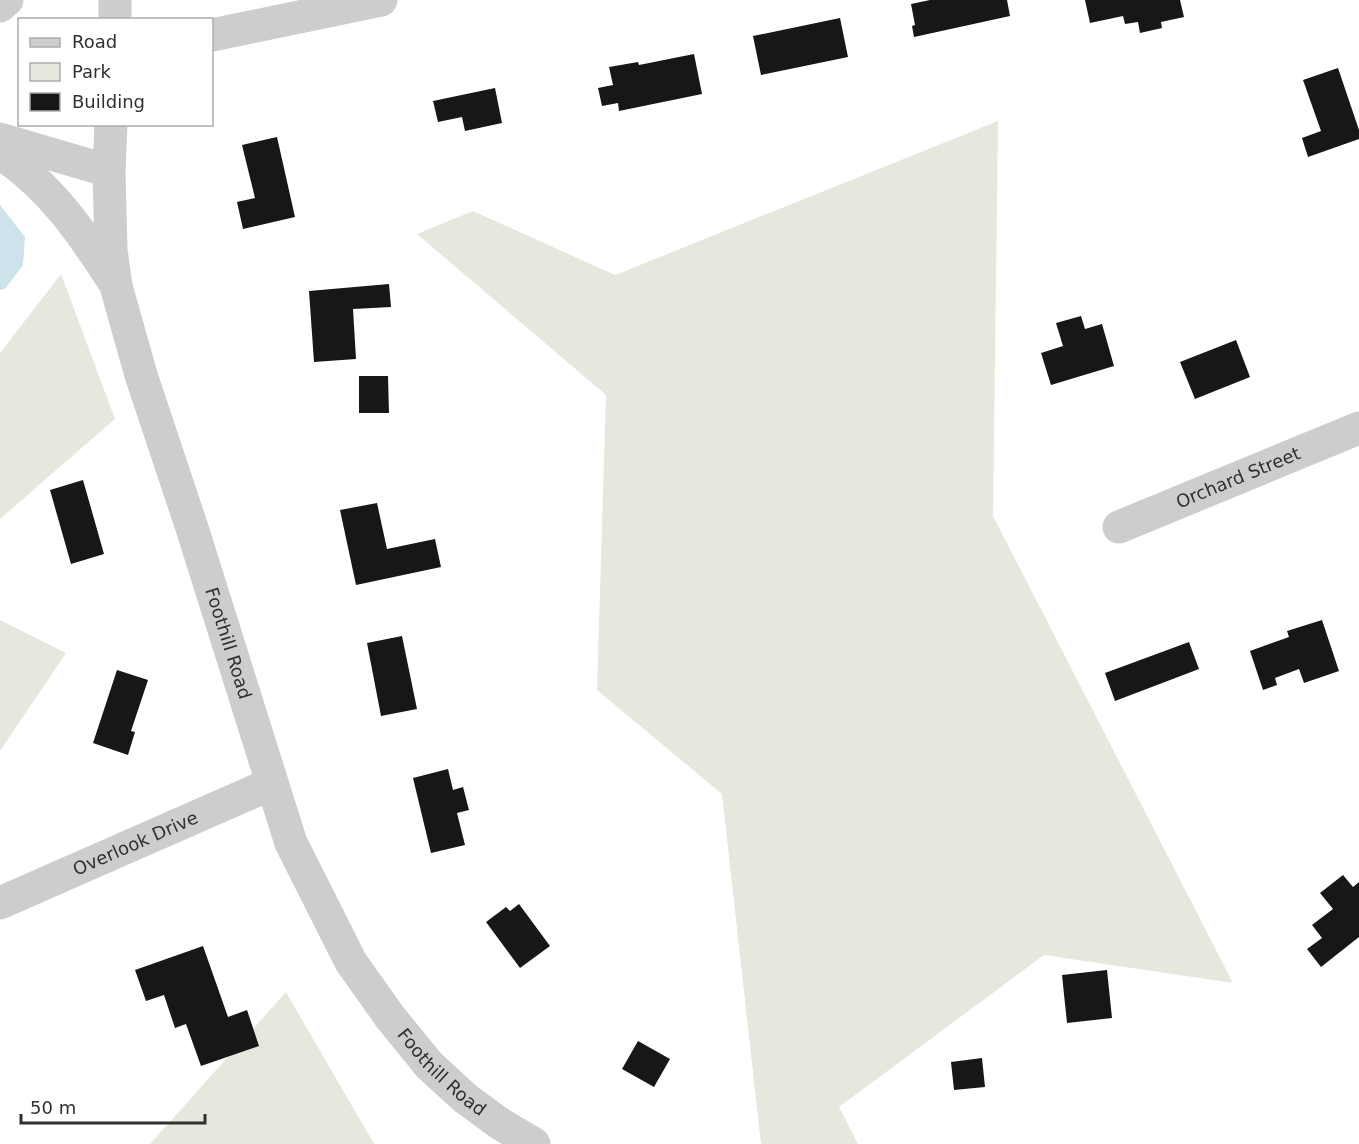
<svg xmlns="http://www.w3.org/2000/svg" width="1359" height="1144" viewBox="0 0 1359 1144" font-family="'DejaVu Sans',sans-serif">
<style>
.green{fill:#e5e9dd}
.water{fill:#cde2eb}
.building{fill:#171717}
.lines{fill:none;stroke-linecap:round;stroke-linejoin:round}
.minor{stroke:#cdcdcd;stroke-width:33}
.labels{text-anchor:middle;stroke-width:6;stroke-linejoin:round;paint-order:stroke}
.street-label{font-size:18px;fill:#303030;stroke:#fff}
</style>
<rect width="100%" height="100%" fill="#fff"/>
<path class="green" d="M998,121L993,516L1233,983L1044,955L839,1107L858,1144H761L722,794L597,690L606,395L417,234L473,211L615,275Z
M61,274L115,419L0,519V353Z
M0,620L66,653L0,751Z
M286,992L374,1144H150Z"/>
<path class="water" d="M0,205L25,237L23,265L5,289L0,290Z"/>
<path class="building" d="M930,0H1007L1010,16L914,37L912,26L915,25L911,4Z
M1085,0H1180L1184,17L1161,22L1162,28L1140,33L1138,22L1125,24L1123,16L1090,23Z
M840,18L848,57L761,75L753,36Z
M694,54L702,94L619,111L618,103L602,106L598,88L613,85L609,67L638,62L639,65Z
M1338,68L1359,130V139L1308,157L1302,138L1321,131L1303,80Z
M495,88L502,123L465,131L462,117L438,122L433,101Z
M277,137L295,217L243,229L237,202L255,198L242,145Z
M389,284L391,307L353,309L356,359L314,362L309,291Z
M1081,316L1085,329L1102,324L1114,366L1051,385L1041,353L1063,346L1056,323Z
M1236,340L1250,377L1195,399L1180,362Z
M359,376H388L389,413H359Z
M83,480L104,554L71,564L50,490Z
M377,503L387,549L435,539L441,567L356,585L340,510Z
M1322,620L1339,671L1304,683L1299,669L1275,678L1277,685L1263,690L1250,651L1289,637L1287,631Z
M402,636L417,709L381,716L367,643Z
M1189,642L1199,669L1115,701L1105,673Z
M117,670L148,680L131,731L135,732L128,755L93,743Z
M448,769L453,790L463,787L469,810L457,813L465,845L431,853L413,778Z
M1343,875L1353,887L1359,882V937L1321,967L1307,949L1322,938L1312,925L1333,909L1320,893Z
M519,904L550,946L520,968L486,922L506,907L510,911Z
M203,946L228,1017L247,1010L259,1046L201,1066L186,1024L175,1028L164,995L146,1001L135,970Z
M1107,970L1112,1018L1067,1023L1062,975Z
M638,1041L670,1059L654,1087L622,1069Z
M982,1058L985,1087L954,1090L951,1062Z"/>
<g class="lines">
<g class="minor">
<path d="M0,6L7,0"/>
<path d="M115,20V0"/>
<path d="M212,35L381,0"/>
<path id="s1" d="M111,124L109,171L111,250L116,286L141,375L192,528L291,843L351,962L390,1017L429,1065L465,1098L499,1123L534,1144"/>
<path d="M0,139L109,171"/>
<path d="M0,153C49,185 81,231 112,279"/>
<path id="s2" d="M1119,527L1359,428"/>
<path id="s3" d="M0,903L271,784"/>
</g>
</g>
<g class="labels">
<g class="street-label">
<text dy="6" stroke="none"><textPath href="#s2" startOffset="129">Orchard Street</textPath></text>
<text dy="6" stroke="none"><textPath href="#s1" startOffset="537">Foothill Road</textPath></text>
<text dy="6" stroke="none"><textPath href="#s3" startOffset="148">Overlook Drive</textPath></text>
<text dy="6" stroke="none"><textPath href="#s1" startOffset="1023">Foothill Road</textPath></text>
</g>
</g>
<rect x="18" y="18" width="195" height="108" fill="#ffffff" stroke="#acacac" stroke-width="1.5"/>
<rect x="30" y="38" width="30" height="9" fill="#cdcdcd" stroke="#acacac" stroke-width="1.5"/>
<text x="72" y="48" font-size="18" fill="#303030">Road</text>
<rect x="30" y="63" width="30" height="18" fill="#e5e9dd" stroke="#acacac" stroke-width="1.5"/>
<text x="72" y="78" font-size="18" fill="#303030">Park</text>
<rect x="30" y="93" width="30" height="18" fill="#171717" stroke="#acacac" stroke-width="1.5"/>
<text x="72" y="108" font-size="18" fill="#303030">Building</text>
<path d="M21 1114v9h184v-9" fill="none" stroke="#303030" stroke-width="3"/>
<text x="30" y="1114" font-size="18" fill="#303030" stroke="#ffffff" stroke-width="4.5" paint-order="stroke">50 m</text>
</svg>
